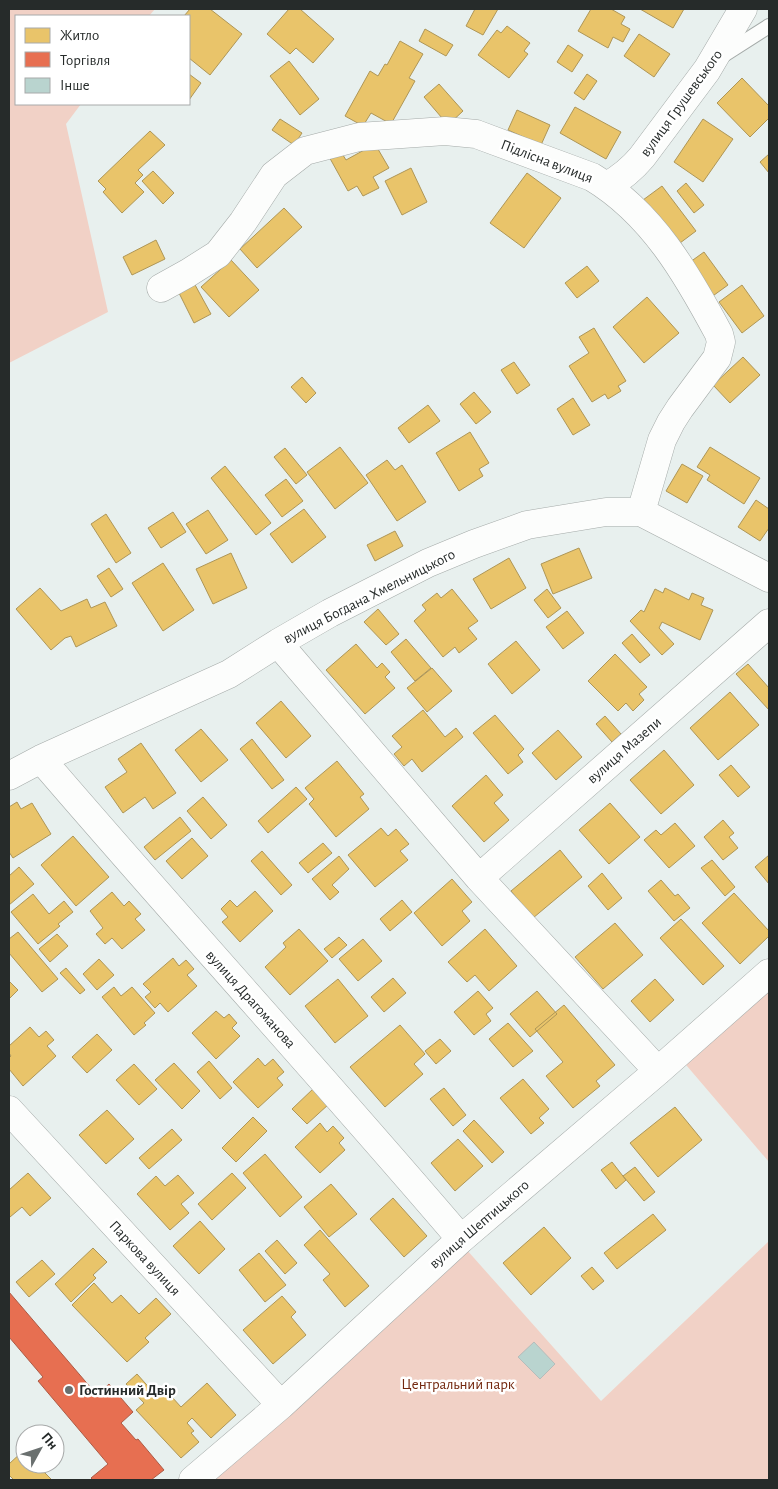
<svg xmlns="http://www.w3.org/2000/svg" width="778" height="1489" viewBox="0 0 778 1489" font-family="'Alegreya Sans',sans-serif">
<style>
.green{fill:#f1d1c6}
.homes{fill:#e9c46a;stroke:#ae9657}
.shops{fill:#e76f51;stroke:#ad5b45}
.building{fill:#b9d4cf;stroke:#b6bcba}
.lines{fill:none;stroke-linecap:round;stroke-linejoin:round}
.lane-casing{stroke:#a4aaa8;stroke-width:16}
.street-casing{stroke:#a4aaa8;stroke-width:29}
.lane{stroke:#fcfdfc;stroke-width:14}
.street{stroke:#fcfdfc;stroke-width:28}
.poi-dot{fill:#6a706f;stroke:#fff;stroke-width:2}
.labels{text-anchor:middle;stroke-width:5;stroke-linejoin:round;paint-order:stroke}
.street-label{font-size:15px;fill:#262b2a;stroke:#fff}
.park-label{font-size:15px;fill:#73270e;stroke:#fff}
.poi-label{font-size:15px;font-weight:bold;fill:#262b2a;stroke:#fff;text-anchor:start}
</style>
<rect width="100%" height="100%" fill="#e8f0ee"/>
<path class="green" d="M9,9H155L149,16H16V104H81L66,124L108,312L9,363Z
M769,985V1162L681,1059Z
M769,1241V1480H207L466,1249L601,1401Z"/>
<path class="homes" d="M190,9H210L242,34L210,75L189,58V16H184Z
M289,9H300L334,39L313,63L296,48L290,54L267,34Z
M475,9H498L483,35L466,26Z
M591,9H611L625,17L621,24L630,29L623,42L613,37L608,48L578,31Z
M640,9H684L673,28Z
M507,26L530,43L524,51L528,54L509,78L478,55L497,30L501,33Z
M425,29L453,45L446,56L419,41Z
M639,34L670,54L654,77L624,56Z
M400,41L423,54L409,78L415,81L391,124L371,113L363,126L345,116L370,71L378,76L385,64L387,65Z
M568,45L583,55L572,72L557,62Z
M289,61L319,99L300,115L270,76Z
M189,74L201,83L189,100Z
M587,74L597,81L584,100L574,93Z
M742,78L769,106V118L750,137L717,103Z
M439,84L463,111L448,125L424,97Z
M575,107L621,132L606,159L560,133Z
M517,110L550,125L541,145L508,130Z
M280,119L302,133L294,145L272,130Z
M703,119L733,139L703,182L674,162Z
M150,131L165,145L138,170L143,175L135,183L144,192L122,213L103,192L106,189L98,181Z
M375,144L389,168L373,177L379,188L363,196L357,186L348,191L327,153L338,147L346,160Z
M769,154V173L760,162Z
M411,168L427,202L402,215L385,181Z
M153,171L174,193L163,204L142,181Z
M527,173L561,198L524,248L490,223Z
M686,183L704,205L694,213L677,191Z
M662,186L696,231L676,246L643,200Z
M284,208L302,227L257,268L240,249Z
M156,240L165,259L132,275L123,257Z
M704,252L728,285L710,298L686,265Z
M231,260L259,290L229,317L201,287Z
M587,266L599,281L577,298L565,283Z
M194,283L211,314L194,323L178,291Z
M742,285L764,316L742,333L719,302Z
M647,297L679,333L644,363L613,327Z
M594,328L626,381L618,386L621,391L608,399L605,394L592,402L569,366L589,353L579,337Z
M743,357L760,375L730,403L713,385Z
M514,362L530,385L517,394L501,370Z
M302,377L316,393L306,403L291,387Z
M474,392L491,412L476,424L460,404Z
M573,398L590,425L573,435L557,409Z
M428,405L440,421L409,443L398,428Z
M470,432L489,463L479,469L483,476L459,491L436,453Z
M340,447L368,483L335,509L307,472Z
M710,447L760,478L744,504L707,480L710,475L697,467Z
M285,448L307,475L296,484L274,457Z
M387,460L395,470L402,465L426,502L397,521L366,475Z
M682,464L703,476L687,503L666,491Z
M225,466L271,523L256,535L211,478Z
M286,479L303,501L282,517L265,495Z
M756,500L769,509V528L760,541L738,527Z
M304,509L326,537L292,563L270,534Z
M208,510L228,540L206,554L186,524Z
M173,512L186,532L161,548L148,528Z
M106,514L131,553L116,563L91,524Z
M395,531L403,546L375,561L367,545Z
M579,548L592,578L553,594L541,564Z
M231,553L247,588L213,604L196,569Z
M509,558L526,588L491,609L473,579Z
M163,563L194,610L163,631L132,583Z
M109,568L123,589L111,597L97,576Z
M40,588L61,611L87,599L91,608L105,602L117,626L76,647L71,636L65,638L51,650L16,609Z
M665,588L689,600L692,593L704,598L701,605L713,610L700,640L662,622L659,628L674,644L662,655L630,621L641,610L644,612L655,589L663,593Z
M452,589L478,621L468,628L477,639L459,653L455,647L443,657L414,621L426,610L422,605L437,593L441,598Z
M547,589L561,608L548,618L534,600Z
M378,609L399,634L386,645L364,622Z
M567,611L584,633L563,649L546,627Z
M632,634L650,655L640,663L622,643Z
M406,639L431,668L415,681L391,652Z
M516,641L540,670L512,694L488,664Z
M356,644L377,668L382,663L390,672L385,677L395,688L365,714L326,670Z
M615,654L647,687L639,694L644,700L633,711L626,703L618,711L588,681Z
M748,664L769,688V710L736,674Z
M432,668L452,691L427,712L407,688Z
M730,692L759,725L718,760L690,728Z
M281,701L311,736L286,758L256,723Z
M423,710L445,737L456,728L463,737L422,772L412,759L404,766L394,754L402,747L392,736Z
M495,715L524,749L518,755L523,762L508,774L473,733Z
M605,716L621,734L612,742L596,724Z
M201,729L228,760L201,782L175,750Z
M558,730L582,757L556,780L532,753Z
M252,739L284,780L272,789L240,749Z
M141,743L176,793L153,809L145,797L123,813L105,787L127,772L118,759Z
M664,750L694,785L661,814L630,780Z
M337,761L364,794L360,797L369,809L336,837L309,804L314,799L305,788Z
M731,765L750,787L738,797L719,775Z
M486,775L503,795L494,803L509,820L484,842L452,806Z
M296,787L307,799L268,833L258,821Z
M203,797L227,825L211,839L187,811Z
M17,802L21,809L32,803L51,834L13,858L9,852V807Z
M610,803L640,837L609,864L579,830Z
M180,817L191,831L155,860L144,847Z
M723,820L734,833L729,837L738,848L723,860L704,837Z
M675,823L695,846L669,868L644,840L656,830L661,835Z
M381,828L388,836L396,829L409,844L400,851L408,860L375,887L348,855Z
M73,836L109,877L76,906L41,865Z
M192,838L208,856L182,879L166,861Z
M323,843L332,853L308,873L299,863Z
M560,850L582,877L533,918L511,891Z
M262,851L292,885L281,895L251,861Z
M769,855V884L755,867Z
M339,856L349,869L332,885L339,892L330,900L312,879Z
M712,860L735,887L725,896L701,868Z
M19,867L34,884L9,905V876Z
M602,873L622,898L608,910L588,886Z
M452,879L472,902L462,911L470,921L442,946L414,913Z
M661,880L675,896L678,894L690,908L674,921L648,891Z
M255,891L273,911L240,942L222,922L228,917L221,909L230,900L237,907Z
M112,892L124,906L129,901L141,914L135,919L145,930L122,949L112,938L105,944L96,934L103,928L90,911Z
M734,893L769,931V936L740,964L702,923Z
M33,894L49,914L64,901L73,912L58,924L60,926L38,944L11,912Z
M402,900L412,912L390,931L380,919Z
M681,919L724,966L703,985L660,938Z
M615,923L643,955L603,989L575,957Z
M299,929L328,961L290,995L265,967L286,947L283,943Z
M485,929L517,966L489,991L475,975L467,982L448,962Z
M18,932L58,979L42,992L9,953V939Z
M57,934L68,946L50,962L39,949Z
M339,937L347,945L332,958L324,949Z
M363,939L382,961L358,981L339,959Z
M173,958L179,966L186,960L194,969L187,975L197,986L168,1012L160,1003L155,1008L145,997L151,992L143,984Z
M99,959L114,975L97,990L83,974Z
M66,968L85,990L80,994L60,973Z
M393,978L406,993L384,1012L371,997Z
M338,979L368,1016L335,1043L305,1006Z
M655,979L674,1000L650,1022L631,1001Z
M9,981L18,990L9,999Z
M114,987L121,996L132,987L155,1013L144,1023L146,1025L134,1035L102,997Z
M478,991L493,1008L486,1014L491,1021L474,1035L454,1012Z
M537,991L557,1014L530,1037L510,1014Z
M564,1005L615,1065L596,1081L600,1086L573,1108L546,1076L563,1062L535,1029Z
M216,1011L224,1018L229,1014L237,1023L232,1028L240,1036L216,1059L192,1033Z
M508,1023L533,1051L513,1067L489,1039Z
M400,1025L425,1054L414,1064L423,1074L385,1107L350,1067Z
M30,1027L39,1037L46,1031L54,1040L47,1046L56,1056L23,1086L9,1069V1058L11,1056L9,1053V1046Z
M97,1034L112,1050L87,1073L72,1057Z
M440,1039L451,1051L436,1064L425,1051Z
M258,1058L265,1066L273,1059L284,1072L277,1078L283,1085L258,1108L233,1082Z
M209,1061L232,1088L220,1099L197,1072Z
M174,1063L200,1091L182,1109L155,1080Z
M134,1064L157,1089L139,1105L116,1080Z
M523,1079L549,1109L539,1118L544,1123L531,1134L500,1098Z
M314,1088L329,1104L307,1124L292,1109Z
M444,1088L466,1115L453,1126L430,1099Z
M675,1107L702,1140L658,1177L630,1143Z
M107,1110L134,1139L106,1164L79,1135Z
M253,1117L267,1131L236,1162L222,1148Z
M474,1120L504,1152L492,1163L463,1131Z
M320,1123L327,1132L333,1126L344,1138L339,1143L345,1150L320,1173L295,1147Z
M172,1129L182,1140L149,1169L139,1158Z
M458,1139L483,1166L455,1191L431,1163Z
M265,1154L302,1197L280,1217L243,1173Z
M612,1162L626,1180L616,1189L601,1170Z
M635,1167L655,1192L644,1201L623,1176Z
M28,1173L51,1198L30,1216L22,1207L10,1217L9,1216V1190Z
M232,1173L246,1188L212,1220L198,1204Z
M178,1175L194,1193L181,1204L189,1213L170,1230L137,1194L156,1176L165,1186Z
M331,1184L357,1214L329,1237L304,1207Z
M393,1198L427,1236L404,1257L370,1219Z
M653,1214L666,1230L617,1269L604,1253Z
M200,1221L225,1249L199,1274L173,1246Z
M544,1227L571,1258L531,1295L503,1263Z
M320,1230L369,1286L345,1307L323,1280L330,1274L304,1245Z
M277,1240L297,1263L285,1274L265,1251Z
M93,1248L107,1262L93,1275L96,1278L71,1302L55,1284Z
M259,1253L286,1285L265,1302L239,1270Z
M42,1260L55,1274L29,1297L16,1282Z
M592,1267L604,1281L593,1290L581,1276Z
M94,1283L112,1303L121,1295L139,1314L156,1298L171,1314L145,1338L149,1342L127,1362L72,1305Z
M282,1296L296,1312L291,1317L306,1335L273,1364L243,1330Z
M137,1374L154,1393L162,1386L181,1407L207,1383L236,1415L211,1438L192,1418L187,1423L194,1431L191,1433L199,1442L181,1458L136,1410L144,1403L126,1384Z
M23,1451L25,1453V1464H36L52,1480H14L9,1475V1464Z"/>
<path class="shops" d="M9,1292L97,1395L109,1384L133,1412L121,1423L136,1440L138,1439L164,1470L151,1480H93L91,1478L108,1464L38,1381L43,1377L9,1337Z"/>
<path class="building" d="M534,1342L555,1364L540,1379L518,1357Z"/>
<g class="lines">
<g class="lane-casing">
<path id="lane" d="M722,56L769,26"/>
</g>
<g class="street-casing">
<path id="street" d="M607,186C621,178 632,169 642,157L707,70L743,9
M161,288L188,273L218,254L243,222L274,175L305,151L359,137L445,131L476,134L592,177C652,213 687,274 719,334L721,342L717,358L680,408L671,422L662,440L641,512
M278,643L479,878L658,1071
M41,759C179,920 323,1077 461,1239
M9,776L41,759L229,674L278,643L330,613L428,563L474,544L527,525L606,512H641L769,578
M479,878L769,623
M9,1110L281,1405
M193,1480L281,1405L461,1239L658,1071L769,973"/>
</g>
<use href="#lane" class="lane"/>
<use href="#street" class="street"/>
</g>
<circle class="poi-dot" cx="69" cy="1390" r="5"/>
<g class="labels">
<g class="street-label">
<text transform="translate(681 103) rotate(-54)" y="5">вулиця Грушевського</text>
<text transform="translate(547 161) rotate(21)" y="5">Підлісна вулиця</text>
<text transform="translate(369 596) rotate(-27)" y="5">вулиця Богдана Хмельницького</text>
<text transform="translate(624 750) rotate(-41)" y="5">вулиця Мазепи</text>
<text transform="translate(251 999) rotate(48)" y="5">вулиця Драгоманова</text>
<text transform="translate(479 1224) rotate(-41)" y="5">вулиця Шептицького</text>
<text transform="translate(145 1258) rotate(47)" y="5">Паркова вулиця</text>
</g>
<g class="park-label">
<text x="458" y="1389">Центральний парк</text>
</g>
<g class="poi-label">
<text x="79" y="1395">Гостинний Двір</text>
</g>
</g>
<rect width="778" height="1489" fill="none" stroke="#262b2a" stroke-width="20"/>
<rect x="15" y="15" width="175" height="90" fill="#ffffff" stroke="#a8aaaa"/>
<rect x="25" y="28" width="25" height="15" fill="#e9c46a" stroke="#a8aaaa"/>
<text x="60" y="40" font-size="15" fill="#262b2a">Житло</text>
<rect x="25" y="52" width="25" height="15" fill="#e76f51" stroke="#a8aaaa"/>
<text x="60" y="65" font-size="15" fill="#262b2a">Торгівля</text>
<rect x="25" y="78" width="25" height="15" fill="#b9d4cf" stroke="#a8aaaa"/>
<text x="60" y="90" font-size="15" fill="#262b2a">Інше</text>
<g transform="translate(40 1449) rotate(50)"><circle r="24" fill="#ffffff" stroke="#a8aaaa"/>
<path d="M0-4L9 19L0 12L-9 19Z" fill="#6a706f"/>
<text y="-8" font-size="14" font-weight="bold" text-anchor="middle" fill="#262b2a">Пн</text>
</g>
</svg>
